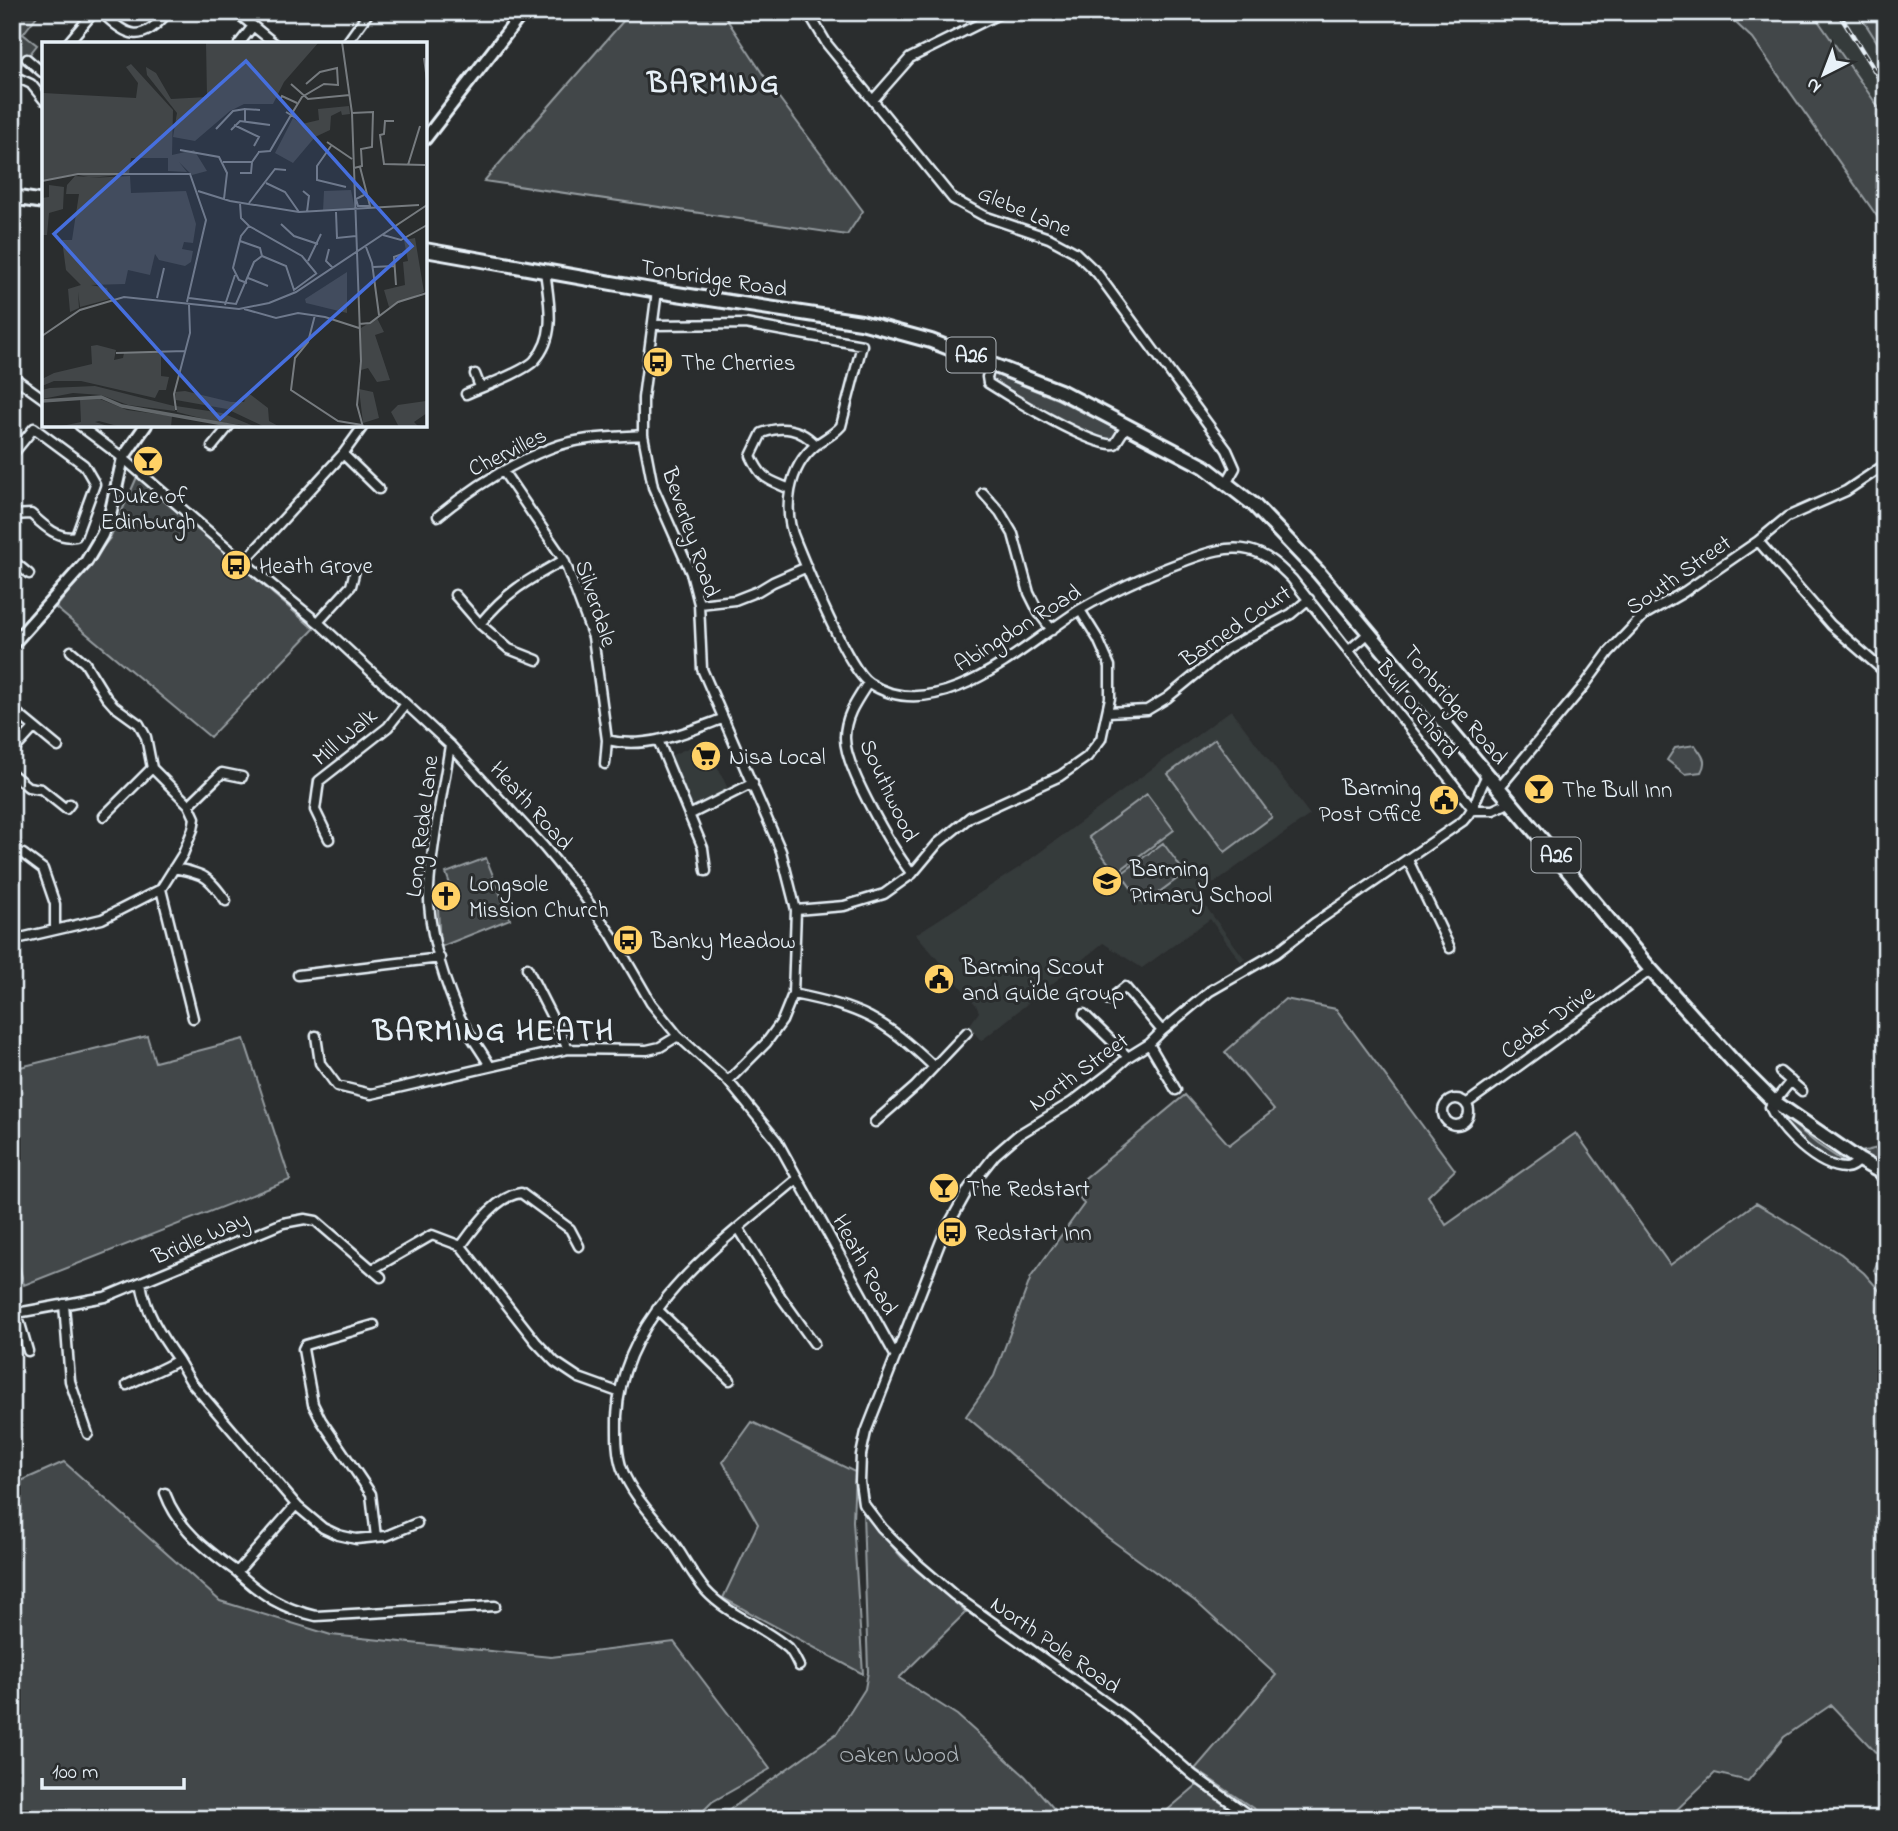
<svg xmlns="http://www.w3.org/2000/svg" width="1898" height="1831" viewBox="0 0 1898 1831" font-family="'Indie Flower',sans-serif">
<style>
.built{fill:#363a3b}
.green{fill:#424648;stroke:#959ca0;stroke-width:2}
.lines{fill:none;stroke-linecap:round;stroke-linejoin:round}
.street-casing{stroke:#e8f1f8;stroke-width:13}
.secondary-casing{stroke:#e8f1f8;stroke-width:16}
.primary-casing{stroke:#e8f1f8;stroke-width:18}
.street{stroke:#2a2d2e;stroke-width:8}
.secondary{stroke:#2a2d2e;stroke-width:10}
.primary{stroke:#2a2d2e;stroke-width:12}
.rail-casing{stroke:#e8f1f8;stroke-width:5}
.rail{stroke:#2a2d2e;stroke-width:2.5;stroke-dasharray:8;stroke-linecap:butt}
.labels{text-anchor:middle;stroke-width:6;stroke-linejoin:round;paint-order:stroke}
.shield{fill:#2a2d2e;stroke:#afb6bb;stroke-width:2}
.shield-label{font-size:21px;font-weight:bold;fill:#e8f1f8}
.street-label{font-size:23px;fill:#e8f1f8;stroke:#2a2d2e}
.poi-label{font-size:23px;fill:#e8f1f8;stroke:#2a2d2e;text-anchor:start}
.park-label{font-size:23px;fill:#aeb5ba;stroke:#2a2d2e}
.district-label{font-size:30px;font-weight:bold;letter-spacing:2px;fill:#e8f1f8;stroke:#2a2d2e}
.inset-river{fill:none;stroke:#63686b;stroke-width:3.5}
.inset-road{fill:none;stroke:#767b7f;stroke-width:2}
.view{fill:#466fde;fill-opacity:0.15;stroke:#466fde;stroke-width:3.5}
.inset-edge{fill:none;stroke:#e8f1f8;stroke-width:3.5}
</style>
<rect width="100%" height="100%" fill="#2a2d2e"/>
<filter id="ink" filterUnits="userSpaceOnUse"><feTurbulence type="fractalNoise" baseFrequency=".0143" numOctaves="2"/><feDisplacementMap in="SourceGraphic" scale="14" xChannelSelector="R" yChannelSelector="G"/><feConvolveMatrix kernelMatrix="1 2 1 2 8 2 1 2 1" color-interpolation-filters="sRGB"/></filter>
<g filter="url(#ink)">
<path class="built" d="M1812,12H1858L1886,56V118Z
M1231,710L1310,815L1197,895L1245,959L1241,962L1210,919L1142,968L1103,943L981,1041L969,1026L979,1012L976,1005L916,934L1020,867Z
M705,740L728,789L691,806L668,757Z"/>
<path class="green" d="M12,12H40L23,34L37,45L15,73L12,71Z
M631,12H722L774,91L863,211L847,235L484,181Z
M1724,12H1812L1886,118V229L1753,39Z
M1858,12H1886V56Z
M994,374L1057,399L1116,429V436L1111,442C1076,436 1026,401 994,382L991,378Z
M137,477L314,629L210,737L56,608L110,538Z
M1215,739L1272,817L1225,852L1168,774Z
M1695,745C1702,756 1708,760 1701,772L1685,774L1667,760L1675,748Z
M1147,794L1174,830L1116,873L1089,837Z
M1163,843L1185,873L1143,904L1121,874Z
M486,858L510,919L440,947L438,909L456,901L446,873Z
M1285,999L1336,1009L1455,1170L1428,1196L1446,1225L1576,1133L1670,1265L1756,1203L1841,1254L1864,1273L1886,1298V1750L1880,1757L1831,1705L1784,1737L1748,1781L1715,1773L1667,1819H1269L1195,1769L1276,1675L1195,1601L1103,1534L966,1416L994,1376L1031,1277L1084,1204L1073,1188L1185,1095L1229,1145L1274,1110L1225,1052Z
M147,1036L155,1062L244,1039L290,1180L24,1285L12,1238V1069Z
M1779,1113L1817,1144L1844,1162L1845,1164C1816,1160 1796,1136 1778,1115Z
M1886,1146V1166L1861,1152Z
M1886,1245V1284L1874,1270Z
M752,1422L855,1472L853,1521L863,1674L723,1598L758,1524L723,1462Z
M64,1462L220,1601L331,1635L551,1657L674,1642L770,1769L712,1802L695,1819H12V1485Z
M863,1512L903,1559L966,1612L899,1678L957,1715L1025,1776L1063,1819H717L837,1733L865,1689L868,1672Z
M1197,1785L1243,1819H1157Z"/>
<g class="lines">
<g class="street-casing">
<path id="street" d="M101,12C129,38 141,44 168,12
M236,12L275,44
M808,12L827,44L953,199L984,216L1049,238L1075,252L1097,273L1227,450L1235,468L1227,482
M67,44L94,12
M239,44L253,26
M346,44L369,12
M27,59L42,72
M12,75L31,84L44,100
M873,100L910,58L1003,12
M657,291L643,398V435L653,487L691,573L699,604L702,669L781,851L796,910L793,994L782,1021L766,1043L728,1081
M653,325L745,324L862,345L841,426C833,435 825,438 816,445C788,467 782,511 796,542C807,569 849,671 869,683C939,729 1025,644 1081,609C1113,590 1147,575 1182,562C1204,554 1225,545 1249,550C1267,554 1279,566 1292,579L1474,810
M992,363L987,377L988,383C1008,396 1096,449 1115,444L1127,425
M475,374L480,387
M12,376L44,399
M466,394C482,387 526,371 535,360C558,335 548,299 545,270
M79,425L123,458L244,562L321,625L450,745L544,847L578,888L611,934L651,1003L678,1036L728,1081L777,1141L895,1355
M212,447L230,425
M343,454L379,489
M12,455L34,428L84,465L95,484L76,536C58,540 43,525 31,514L12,515
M503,471L564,560L593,637L607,740L605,764
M790,489C767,479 762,480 751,456L762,433C783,425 800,428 816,445
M983,493L1000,512L1013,534L1029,593L1039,613L1052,630
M438,516C472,488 509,464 551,448C579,437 613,437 643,435
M1758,541L1831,625L1886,673
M12,560L29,574
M244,562L343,454L364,425
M455,595L480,624L509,649L537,660
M699,604L735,600L758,591L773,582L807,567
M318,622L351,586L355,570
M480,624C507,591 528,580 564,560
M1348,651L1369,633
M868,683C857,700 845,716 845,737C844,767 893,850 912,874
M12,709L58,747
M1108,712L1147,710L1167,698L1228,648L1291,614L1309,599
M607,740C646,750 687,732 722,719
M658,740L703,848L706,871
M450,745C443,792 432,840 429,887C427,928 442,974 457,1011C465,1030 480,1048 490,1066
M12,752L34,728
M12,774L28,787L41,789L66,809L70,804
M1499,788L1584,686L1609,652L1644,615L1684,592L1758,541L1787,517L1846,491L1886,464
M189,805L222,773L242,777
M1474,810H1493L1511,802
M689,815L753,783
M104,816L152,768
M329,839L315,810L319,781L388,727L405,705
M23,854L43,869L55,904V930
M1408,860L1450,948
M174,868C205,874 208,876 226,901
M161,889L193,1018
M796,910L844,906L884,894L912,874L938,843L970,817L1060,776L1087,757L1101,739L1110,698V666L1098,639L1080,610
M12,940L102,919L161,889L183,854L193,829L195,818L189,805L152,768L146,737L139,724L114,706L106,697L85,663L71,651
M527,968L568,1049
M298,975L440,958
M793,994C862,1008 882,1018 933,1066
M1109,1000L1125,987L1162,1031
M1084,1014L1128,1057
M316,1036L320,1063L337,1086L371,1094L568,1049L647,1050L660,1047L678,1036
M1149,1044L1176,1090
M1780,1072L1802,1091
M1791,1081L1770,1107C1781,1131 1817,1167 1845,1168C1851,1168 1855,1164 1859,1160
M1443 1112a13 13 0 1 1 26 0a13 13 0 1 1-26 0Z
M1466,1104L1651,970
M875,1122L915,1087L967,1032
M797,1179C723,1242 622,1309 617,1416C617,1433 616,1452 622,1469C632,1495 653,1516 670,1538C683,1555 692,1575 706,1591C729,1616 763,1626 788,1648C793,1653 796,1660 799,1666
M739,1229L781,1297L814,1343
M461,1246C475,1227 496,1196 521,1193L570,1229L579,1246
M373,1269L432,1235L461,1246L536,1342L555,1362L579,1378L618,1392
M12,1297L17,1313L12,1315
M64,1304L70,1381L88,1434
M657,1309L730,1380
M374,1325L305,1345L303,1349L313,1404L321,1420L371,1494L376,1537
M28,1351L17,1313L105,1297L283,1223L305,1219L316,1221L381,1277
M178,1360L191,1382L298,1507L323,1528L338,1535L356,1539L386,1536L417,1523
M127,1385C144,1376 162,1370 178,1360C161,1336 145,1312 141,1282
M165,1493C178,1529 207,1550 237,1572L296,1505
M237,1572C263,1596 281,1608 316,1616L495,1606
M1254,1819L1193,1775L1126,1717L954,1595L919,1565L882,1528L863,1503L860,1482L861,1455L866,1432L944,1233L969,1188L995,1155L1018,1135L1072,1102L1110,1073L1128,1057L1149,1044L1162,1031L1210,991L1276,953L1316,922L1463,821C1476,808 1478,791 1487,775"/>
</g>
<g class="secondary-casing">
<path id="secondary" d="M425,139L523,12
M12,645L86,562L102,535L110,515L123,458L146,425"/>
</g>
<g class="primary-casing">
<path id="primary" d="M12,197L44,202
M425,250L657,291L861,322L931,341L1060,391L1205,467L1254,505L1318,572L1651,970L1732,1060L1773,1101L1859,1160L1886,1175"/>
</g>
<use href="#street" class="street"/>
<use href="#secondary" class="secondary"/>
<use href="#primary" class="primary"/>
<g class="rail-casing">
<path id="rail" d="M1838,12L1886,89"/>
</g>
<use href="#rail" class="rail"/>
</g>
</g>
<defs>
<g id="bus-disc" transform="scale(1.575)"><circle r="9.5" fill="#ffd166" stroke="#2a2d2e"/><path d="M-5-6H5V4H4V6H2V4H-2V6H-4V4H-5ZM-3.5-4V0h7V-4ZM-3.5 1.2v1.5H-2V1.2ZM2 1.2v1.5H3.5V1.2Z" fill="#111"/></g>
<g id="bar-disc" transform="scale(1.575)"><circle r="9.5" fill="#ffd166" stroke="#2a2d2e"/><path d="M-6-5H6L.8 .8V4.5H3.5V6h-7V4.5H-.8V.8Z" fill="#111"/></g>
<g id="supermarket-disc" transform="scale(1.575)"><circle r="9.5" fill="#ffd166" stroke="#2a2d2e"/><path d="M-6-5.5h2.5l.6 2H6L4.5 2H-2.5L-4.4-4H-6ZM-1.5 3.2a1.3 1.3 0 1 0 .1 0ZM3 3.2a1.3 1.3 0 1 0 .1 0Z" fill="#111"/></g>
<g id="civic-disc" transform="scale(1.575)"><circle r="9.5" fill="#ffd166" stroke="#2a2d2e"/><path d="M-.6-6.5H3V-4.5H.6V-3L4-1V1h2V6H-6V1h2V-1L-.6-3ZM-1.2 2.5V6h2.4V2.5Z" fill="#111"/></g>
<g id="school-disc" transform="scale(1.575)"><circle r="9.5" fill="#ffd166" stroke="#2a2d2e"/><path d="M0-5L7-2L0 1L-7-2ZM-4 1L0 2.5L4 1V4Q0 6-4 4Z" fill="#111"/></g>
<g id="church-disc" transform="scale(1.575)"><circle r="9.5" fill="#ffd166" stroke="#2a2d2e"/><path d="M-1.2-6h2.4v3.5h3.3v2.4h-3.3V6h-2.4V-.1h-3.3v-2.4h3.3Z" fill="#111"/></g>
</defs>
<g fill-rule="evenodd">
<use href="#bus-disc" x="658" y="362"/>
<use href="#bar-disc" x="148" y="461"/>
<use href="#bus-disc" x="236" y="565"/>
<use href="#supermarket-disc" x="706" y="756"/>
<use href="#bar-disc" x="1539" y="789"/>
<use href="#civic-disc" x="1444" y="800"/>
<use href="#school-disc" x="1107" y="881"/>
<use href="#church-disc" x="446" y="896"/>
<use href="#bus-disc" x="628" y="940"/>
<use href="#civic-disc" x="939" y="979"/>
<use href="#bar-disc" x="944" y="1188"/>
<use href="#bus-disc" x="952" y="1232"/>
</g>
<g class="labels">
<g class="shield">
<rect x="946.5" y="337.5" width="49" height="35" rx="5"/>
<rect x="1531.5" y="837.5" width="49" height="35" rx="5"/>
</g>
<g class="shield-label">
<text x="971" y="362">A26</text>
<text x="1556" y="862">A26</text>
</g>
<g class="street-label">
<text transform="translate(1025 210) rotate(23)" y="8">Glebe Lane</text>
<text transform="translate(714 277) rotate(9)" y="8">Tonbridge Road</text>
<text transform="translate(507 451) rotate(-26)" y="8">Chervilles</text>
<text transform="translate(692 532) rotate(71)" y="8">Beverley Road</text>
<text transform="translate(1678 574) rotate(-35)" y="8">South Street</text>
<text transform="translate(597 603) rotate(72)" y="8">Silverdale</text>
<text transform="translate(1235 625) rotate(-34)" y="8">Barned Court</text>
<text transform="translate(1017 627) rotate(-32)" y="8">Abingdon Road</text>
<text transform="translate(1456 704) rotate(50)" y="8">Tonbridge Road</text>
<text transform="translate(1418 708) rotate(52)" y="8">Bull Orchard</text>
<text transform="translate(344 736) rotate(-40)" y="8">Mill Walk</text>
<text transform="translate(890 790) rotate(65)" y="8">Southwood</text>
<text transform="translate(532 805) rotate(48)" y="8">Heath Road</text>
<text transform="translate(421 826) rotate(-83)" y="8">Long Rede Lane</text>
<text transform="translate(1547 1021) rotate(-36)" y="8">Cedar Drive</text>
<text transform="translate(1078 1071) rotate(-36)" y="8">North Street</text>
<text transform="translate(200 1237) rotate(-23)" y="8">Bridle Way</text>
<text transform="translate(866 1264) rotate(61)" y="8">Heath Road</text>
<text transform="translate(1056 1644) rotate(35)" y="8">North Pole Road</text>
</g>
<g class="poi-label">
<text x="681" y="370">The Cherries</text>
<text x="148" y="503" text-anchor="middle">Duke of<tspan x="148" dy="26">Edinburgh</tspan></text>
<text x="259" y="573">Heath Grove</text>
<text x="729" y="764">Nisa Local</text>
<text x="1421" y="795" text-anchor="end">Barming<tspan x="1421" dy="26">Post Office</tspan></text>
<text x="1562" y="797">The Bull Inn</text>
<text x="1130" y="876">Barming<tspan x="1130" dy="26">Primary School</tspan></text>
<text x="469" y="891">Longsole<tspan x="469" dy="26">Mission Church</tspan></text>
<text x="651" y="948">Banky Meadow</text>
<text x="962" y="974">Barming Scout<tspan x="962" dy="26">and Guide Group</tspan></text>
<text x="967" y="1196">The Redstart</text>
<text x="975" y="1240">Redstart Inn</text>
</g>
<g class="park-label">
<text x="899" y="1762">Oaken Wood</text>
</g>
<g class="district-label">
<text x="714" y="92">BARMING</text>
<text x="494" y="1040">BARMING HEATH</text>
</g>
</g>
<g transform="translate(42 42)">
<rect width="385" height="385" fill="#2a2d2e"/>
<path d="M164,0H277L242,40L231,62H202L188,69L153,99L131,95L135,71L105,33L104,25L114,31L129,57L165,55ZM89,22L131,68L130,113L152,108L165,129L150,133L137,120L145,130L126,129V116H89L87,132L48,136L88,134L89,151L144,149L154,182L151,201L142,200L140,207L151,209L149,220L143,224L117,218L113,212L108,233L86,228L83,242L49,243L65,246L68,257L38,265L36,250L37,266L28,270L26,247L39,243L24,228L20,198H30L37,152H24L25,143L33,134L46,135L32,132L0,139L1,51L94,56L96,41L84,25ZM307,64L308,72L300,73L299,69L289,74L288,88L273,95L251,121L233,111L251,76L260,82L277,78L276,67ZM7,143L22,145L21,167L7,171L5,193H0V156L7,155ZM309,148L313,168L281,169L282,149ZM373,196L382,250L347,265L342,248L363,243L361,220L366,219L362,198ZM305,230V271L264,261L263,257ZM335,276L342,290L333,293L348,338L335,340L326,326L319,328V286ZM55,303L74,308L72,318L81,316L82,311L119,309V334L127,335L124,348H117L113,356L39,339H12L0,344V337L12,331L50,322L49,304ZM53,344L132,364L133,369L86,363L59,353L31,351L0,357V348L8,346ZM317,347L331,350L337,376L321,381ZM143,349L189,360H202L205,352L209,353L226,366L227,379L238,385H223L185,367L134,358L133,350ZM38,357H58L85,368L130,374L129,385H79L57,379L53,380L69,385H15L39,380ZM384,359L385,371L372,380L377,385H357L349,370L356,363ZM134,364L180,371L214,385L170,379L135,370Z" fill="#424648"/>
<path class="inset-river" d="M0,359L59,355L80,364L198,385"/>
<path class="inset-road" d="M300,0L310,71L315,210M382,16L385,38M249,42L266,57L308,53M238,58L240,54L255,61M310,71L331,70L330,105L319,107L320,124L312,126M257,78L249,73L260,55L282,42L296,43L295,26L278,30L264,42M203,79V67L218,68M352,79H343L342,92L338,93L342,122L383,123M192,83L217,95L212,104M174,87L191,69L203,67M189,88L198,79L228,83M285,100L310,117M289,104L275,124V138L304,145M138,108L177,115L185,131L182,157M216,110L228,109L249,73L244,70M385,114V161M181,120H210L217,110M366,123L378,84M318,125L328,164H316L314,157L322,153M198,131H209L210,120M0,139L36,132H148L164,178L145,260M224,141L243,150L257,170M156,149L188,159L257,170L377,163M261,149L267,154L265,170M198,161L199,176L207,184L260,214L274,231M207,161L233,127L244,128M294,170L295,196L314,194M239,182L252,194L276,202M341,193L359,198L385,183M198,199L218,206L220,214M324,205L330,221L337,273M287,207L284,219L291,226M315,210L319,319L315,363L321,385M266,219L279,192M331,225L352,224M206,236L226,244M205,241L197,238L191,226L199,194L207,184M354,243L352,215L360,212M115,256L122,226M147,256L194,262L212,220L220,214L244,224L252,248L275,231M183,263L193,233M202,267L234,276L256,271L283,275L317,286M273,273L266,300L253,316L249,348L296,379L320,383M317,282L328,281L356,260L385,251M0,294L38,268L82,255L197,267L227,261L254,250L385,163M74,311L143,309M134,368L132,352L148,291L147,263"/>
<path class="view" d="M204,19L370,204L178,377L12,192Z"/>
<rect width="385" height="385" class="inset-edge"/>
</g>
<rect width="1898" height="1831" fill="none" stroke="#2a2d2e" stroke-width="42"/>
<rect x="21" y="21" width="1856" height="1789" fill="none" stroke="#e8f1f8" stroke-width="2.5" filter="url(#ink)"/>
<g transform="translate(1824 74) rotate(222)" stroke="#2a2d2e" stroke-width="5" paint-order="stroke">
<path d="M0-5L12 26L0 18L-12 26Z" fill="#e8f1f8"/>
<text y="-10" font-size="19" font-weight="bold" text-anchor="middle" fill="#e8f1f8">N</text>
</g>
<path d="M42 1778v10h142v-10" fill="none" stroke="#e8f1f8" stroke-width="3.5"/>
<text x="52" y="1778" font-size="21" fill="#e8f1f8" stroke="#2a2d2e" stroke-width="5" paint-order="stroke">100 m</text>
</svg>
